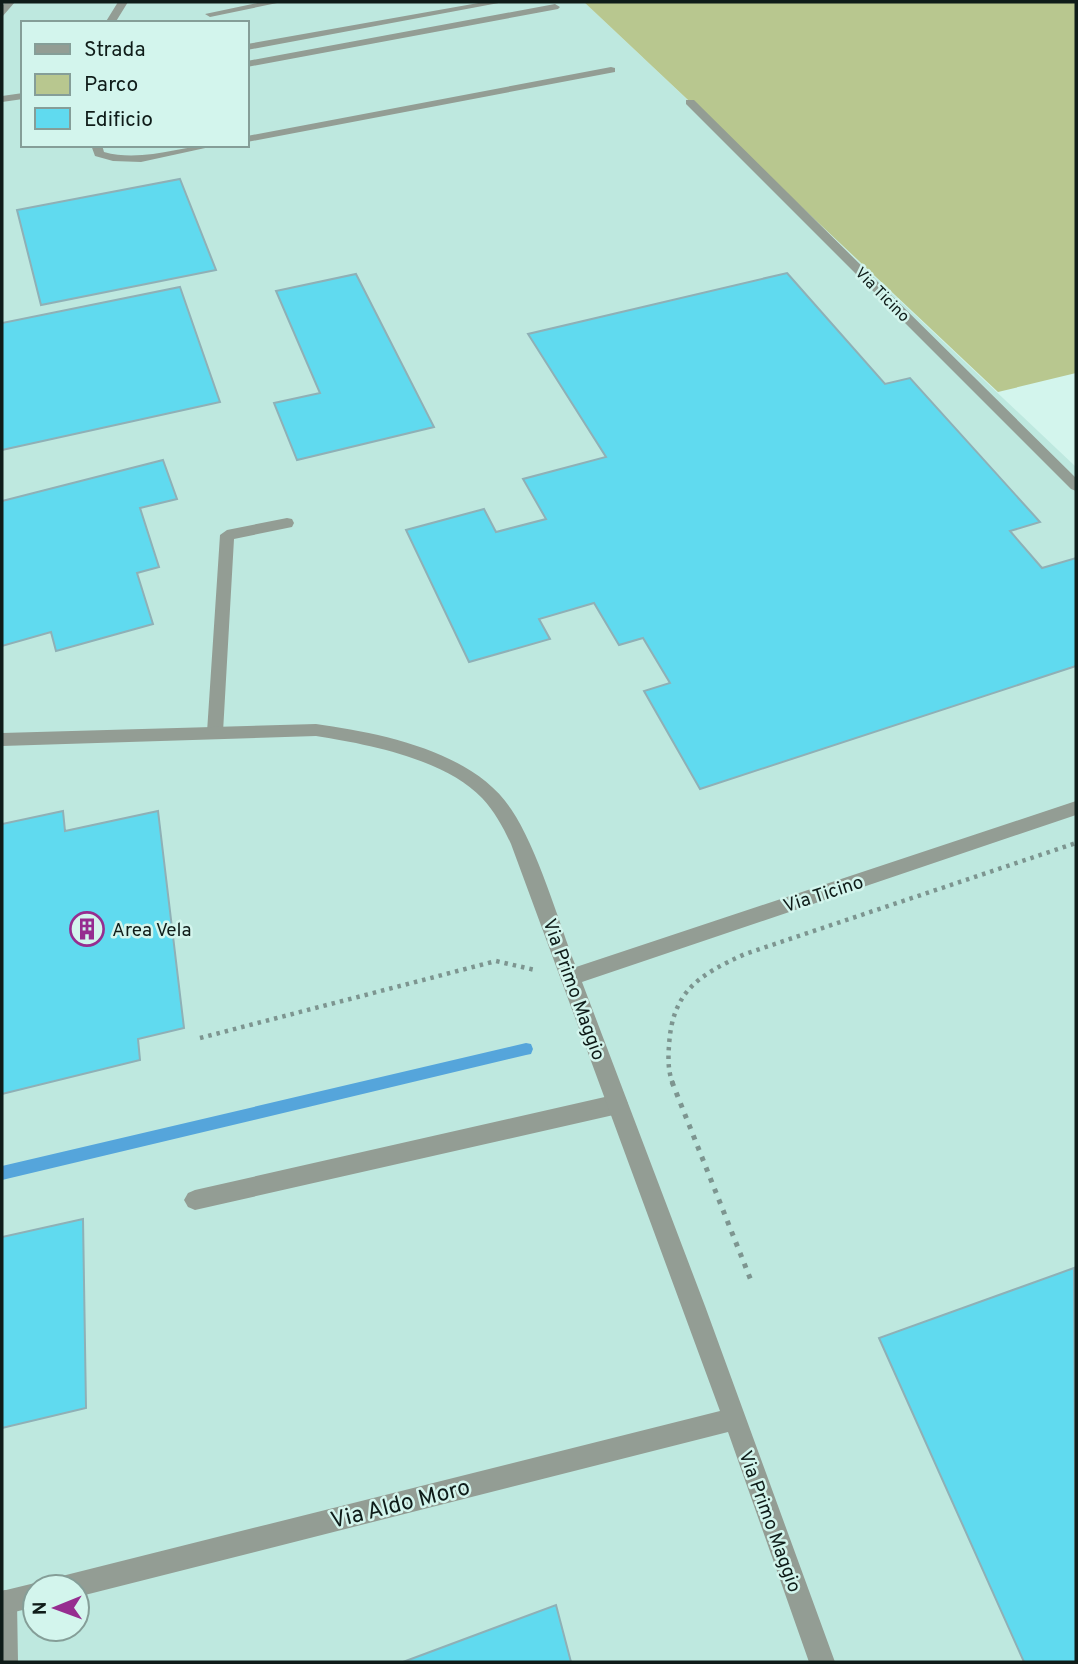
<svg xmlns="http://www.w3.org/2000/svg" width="1078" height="1664" viewBox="0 0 1078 1664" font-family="Overpass,sans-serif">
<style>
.built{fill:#bee8df;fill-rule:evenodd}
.green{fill:#b8c78f}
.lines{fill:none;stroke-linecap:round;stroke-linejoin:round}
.stream{fill:#55a5db;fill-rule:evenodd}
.building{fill:#60daef;stroke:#8fb0b6;stroke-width:2}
.path-far1{stroke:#7d9590;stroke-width:4.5;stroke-dasharray:3.5 5;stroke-linecap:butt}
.path{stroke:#7d9590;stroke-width:5;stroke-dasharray:4.5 7;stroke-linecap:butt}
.lane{fill:#939d94;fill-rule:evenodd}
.street{fill:#939d94;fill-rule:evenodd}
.labels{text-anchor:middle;stroke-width:5;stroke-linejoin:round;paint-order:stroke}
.far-street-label{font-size:16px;fill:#0f1c19;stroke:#d3f5ed}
.street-label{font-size:19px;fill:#0f1c19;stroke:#d3f5ed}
.poi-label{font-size:19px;fill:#0f1c19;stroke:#d3f5ed;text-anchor:start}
.near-street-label{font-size:23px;fill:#0f1c19;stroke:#d3f5ed}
</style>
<rect width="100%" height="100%" fill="#d3f5ed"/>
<path class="built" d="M2,2H584L1076,467V1662H2ZM23,23H247V145H23ZM35,1587H77V1629H35Z"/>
<path class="green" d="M584,2H1076V373L998,392Z"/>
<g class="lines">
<path class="stream" d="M526,1043L531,1044L533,1049L531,1054L526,1055L2,1180V1166Z"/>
</g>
<path class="building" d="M180,179L216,270L41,305L17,210Z
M787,273L885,384L910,378L1040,522L1010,531L1042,568L1076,558V666L700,789L644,691L670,683L643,638L619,645L594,603L539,619L550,639L469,662L406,530L484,509L496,532L546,519L523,479L606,457L528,334Z
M356,274L434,427L297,460L274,403L320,393L276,291Z
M180,287L220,402L2,450V323Z
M163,460L177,499L140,508L159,567L137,573L153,624L56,651L51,632L2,646V501Z
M63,811L65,831L158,811L184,1028L138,1039L140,1060L2,1094V824Z
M83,1219L86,1408L2,1428V1237Z
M1074,1268L1076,1662H1024L879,1338Z
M556,1605L571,1662H403Z"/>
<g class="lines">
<path class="path-far1" d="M200,1038L496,961L535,970
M673,1084C668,1072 668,1058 669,1046C672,991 699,975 745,954L1076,843"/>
<path class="path" d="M672,1082L752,1283"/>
<path class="lane" d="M118,2H128L115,23H105Z
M262,2H282L210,17L205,14Z
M484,2H504L247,50V44Z
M555,4L560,7L558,9L247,67V61Z
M611,67L615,68V72L247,142V136Z
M23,93V99L2,102V96Z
M91,145H102L104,152C143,163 180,145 219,145L141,162L113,161L95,156Z
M287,518L292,519L294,523L292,527L234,539L223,732L221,737H209L207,732L220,535L227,530Z
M618,1094L625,1097L628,1104L625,1111L618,1114L195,1210L188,1207L184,1200L188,1193L195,1190Z
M5,1590L14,1593L17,1602L18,1662H2V1591Z"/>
<path class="street" d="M5,2H15L2,17V7Z
M686,100H694L1076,478V491L1071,489L686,104Z
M316,724C380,733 473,751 511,809C538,849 558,920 576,967L1076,801V815L582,982L705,1306L835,1662H809L728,1432L77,1597V1587H54L57,1578L66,1575L720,1411L511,844C503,827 495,812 482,798C445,759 367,744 316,736L2,746V733Z
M35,1583L44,1587H35V1607L2,1615V1591Z"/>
</g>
<defs>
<g id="building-ring" transform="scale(1.75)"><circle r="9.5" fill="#d3f5ed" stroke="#962d90" stroke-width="1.5"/><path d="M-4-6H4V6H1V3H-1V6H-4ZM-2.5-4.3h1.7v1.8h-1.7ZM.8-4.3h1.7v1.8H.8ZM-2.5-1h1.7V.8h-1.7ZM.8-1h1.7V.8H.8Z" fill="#962d90"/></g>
</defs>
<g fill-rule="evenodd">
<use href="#building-ring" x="87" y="929"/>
</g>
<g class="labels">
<g class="far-street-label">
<text transform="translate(883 294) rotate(45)" y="6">Via Ticino</text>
</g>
<g class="street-label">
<text transform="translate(823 893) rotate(-18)" y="7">Via Ticino</text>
<text transform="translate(575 989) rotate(70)" y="7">Via Primo Maggio</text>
<text transform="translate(771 1521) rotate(70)" y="7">Via Primo Maggio</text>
</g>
<g class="poi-label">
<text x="112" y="936">Area Vela</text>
</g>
<g class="near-street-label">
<text transform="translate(400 1503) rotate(-14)" y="8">Via Aldo Moro</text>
</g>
</g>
<rect width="1078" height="1664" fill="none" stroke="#0f1c19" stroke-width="7"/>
<rect x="21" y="21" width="228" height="126" fill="#d3f5ed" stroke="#859e98" stroke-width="2"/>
<rect x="35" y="44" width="35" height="10" fill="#939d94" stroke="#859e98" stroke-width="2"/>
<text x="84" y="56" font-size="21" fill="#0f1c19">Strada</text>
<rect x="35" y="74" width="35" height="21" fill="#b8c78f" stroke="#859e98" stroke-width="2"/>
<text x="84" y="91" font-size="21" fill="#0f1c19">Parco</text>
<rect x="35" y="108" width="35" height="21" fill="#60daef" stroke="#859e98" stroke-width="2"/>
<text x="84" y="126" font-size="21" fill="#0f1c19">Edificio</text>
<g transform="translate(56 1608) rotate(269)"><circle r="33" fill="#d3f5ed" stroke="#859e98" stroke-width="2"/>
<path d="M0-5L12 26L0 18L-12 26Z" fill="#962d90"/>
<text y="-10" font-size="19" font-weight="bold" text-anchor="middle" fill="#0f1c19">N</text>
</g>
</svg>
